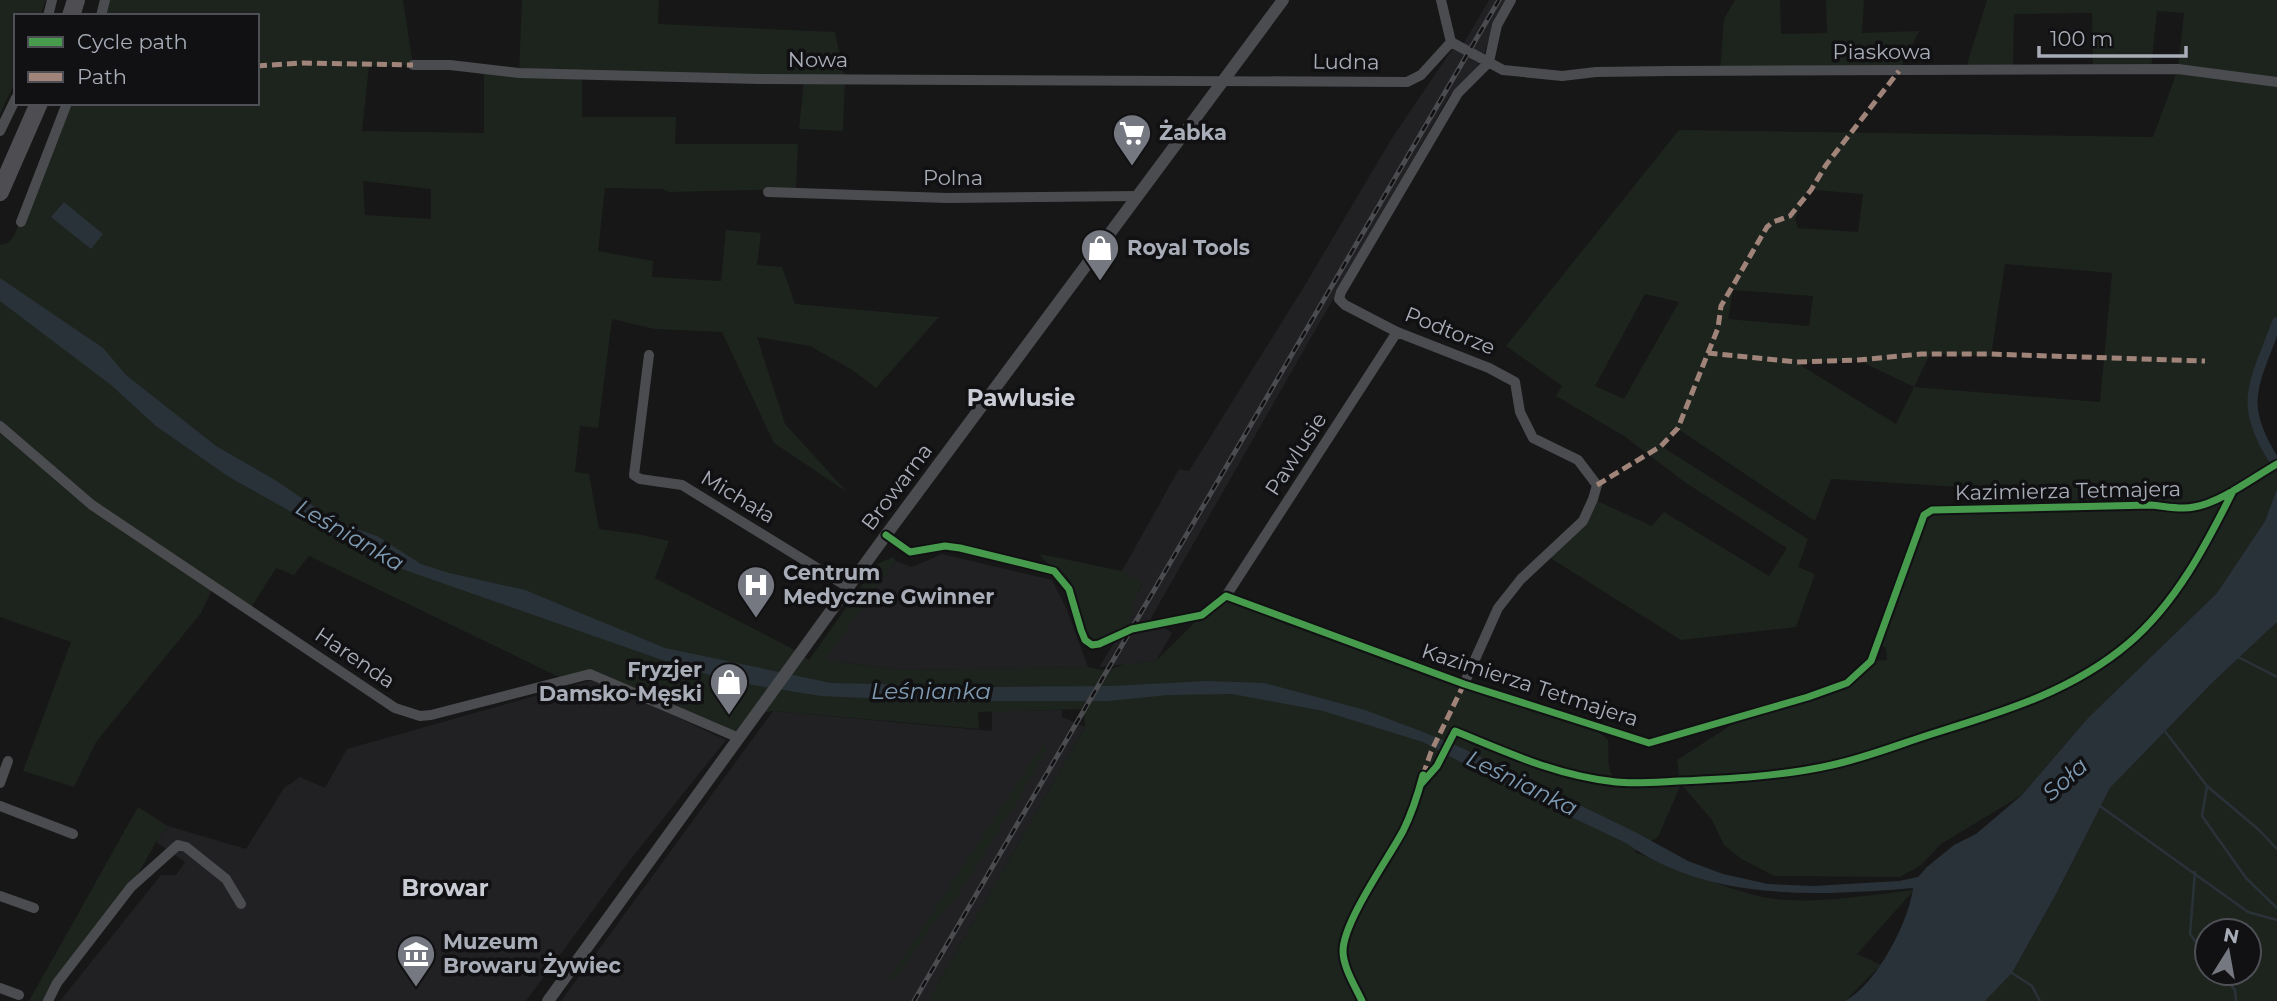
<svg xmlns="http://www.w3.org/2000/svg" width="2277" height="1001" viewBox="0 0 2277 1001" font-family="Montserrat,sans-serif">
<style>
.built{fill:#212123}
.green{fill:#1d241e;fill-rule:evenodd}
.water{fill:#2a3239}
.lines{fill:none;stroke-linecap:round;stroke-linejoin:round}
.stream{stroke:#2a3239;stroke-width:2.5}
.canal{stroke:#2a3239;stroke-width:10}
.minor{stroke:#4b4c50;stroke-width:10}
.tertiary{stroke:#4b4c50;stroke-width:12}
.trunk{stroke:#4e4e52;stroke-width:18}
.rail-casing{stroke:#4b4c4f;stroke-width:5}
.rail{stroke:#111113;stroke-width:2.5;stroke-dasharray:8;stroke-linecap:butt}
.quiet{stroke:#a18479;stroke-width:5;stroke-dasharray:10 5;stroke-linecap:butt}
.cycleway-casing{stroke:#111113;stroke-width:11}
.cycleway{stroke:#469c4c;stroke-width:7}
.labels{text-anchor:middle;stroke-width:7;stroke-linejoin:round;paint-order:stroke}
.street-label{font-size:21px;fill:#a8adb8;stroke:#111113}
.poi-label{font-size:21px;font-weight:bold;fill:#a8adb8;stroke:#111113;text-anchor:start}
.neighbourhood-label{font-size:23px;font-weight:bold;fill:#c9ccd4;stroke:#111113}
.water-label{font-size:23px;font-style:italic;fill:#7f9bb3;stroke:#111113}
</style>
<rect width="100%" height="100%" fill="#171717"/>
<path class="built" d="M1489,0H1506L1497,17L1484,54L1476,68L1449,96L1151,618L1172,633L1156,661L1099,667L1134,611L1130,609L1142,584L1122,571L1179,469L1189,471L1302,290L1392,138L1451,51L1464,43Z
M942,554L1052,580L1067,610L1088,667L902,670L824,660L896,561L912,567Z
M595,679L726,740L630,860L526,1001H60L161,875H176L185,862L156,842L168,826L246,849L284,788L300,777L325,788L347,749Z
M1062,710V717L1085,727L928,1001H561L773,711L992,731V711Z"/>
<path class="green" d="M0,0H46L40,16H16V80L0,114Z
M105,0H403L413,65L369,66L362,131L484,133V69L519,73L522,0H659L658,24L835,32L845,80L843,131L799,129L804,80L582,75V117H676L675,144H798L796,189L669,192L662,189L605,188L598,251L653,261L652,277L721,281L726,230L761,233L757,265L782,267L795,304L939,317L876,388L854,371L810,346L757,337L785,424L847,492L774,443L722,332L655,329L612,319L598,428L580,426L575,472L589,474L599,529L637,534L669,541L655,578L791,648L809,660L877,564L893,557L896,561L825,660L902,670L1088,667L1107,671L1124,664L1156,661L1202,615L1226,596L1587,722L1608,740C1609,749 1607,764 1611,773C1624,801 1659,784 1679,775L1677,760L1750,713L1847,683L1871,661L1887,660L1886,649L1881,644L1927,517L1932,514L2144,504L2106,500L1995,502L1993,489L1831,479L1815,521L1678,429L1661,446L1808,539L1798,567L1815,574L1796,627L1681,640L1547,556L1583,521L1593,499L1652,526L1664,512L1769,576L1787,548L1686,483L1624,436L1556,396L1562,386L1506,346L1679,130L2153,137L2178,69L2184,13L2157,11L2151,69L2093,70L2092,13L2014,14L2013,70L1965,71L1987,0H2277V322L2251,397L2256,428L2267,450L2277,461V489L2265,521L2217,593L2088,718L2022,795L1941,844L1921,865L1900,877L1774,876L1740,858L1724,845L1712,820L1681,784L1658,837L1634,852C1677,867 1718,887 1762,897C1807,906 1868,895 1914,890L1857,954L1881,965L1845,1001H928L1085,727L1084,709L978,712L979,729L773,711L757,714L739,738L590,674L563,679L309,556L294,575L276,568L249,611L213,587L201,613L96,742L74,787L23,771L71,642L0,617V245L8,243L14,236L67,103H257V16H101ZM363,181L431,189V219L365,215ZM1809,187L1815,190L1863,194L1858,232L1798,228L1795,219ZM2005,264L2112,273L2100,402L1914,387L1930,354L1991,356ZM1733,290L1813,296L1809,326L1728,319ZM1645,294L1679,302L1624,399L1595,386ZM1858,360L1914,387L1896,424L1797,363Z
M1735,0H1780L1781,34L1827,33L1826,0H1864L1862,33L1919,31L1899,71H1720L1724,19Z
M1040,554L1122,571L1142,583L1131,609L1134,611L1127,625L1098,641C1078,634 1078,600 1071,583C1064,569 1046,567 1040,554Z
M2277,622V1001H1985L2012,973L2055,896L2110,788L2212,683ZM2207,931H2249V973H2207Z
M1043,745L1047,748L1017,802L960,892L931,926L898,975L883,987Z
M138,807L168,826L156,842L131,887L48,1001H29Z"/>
<path class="water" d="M64,202L103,234L91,249L51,217Z
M0,278L103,348L126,375L216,446L275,480L337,522L377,536L421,564L449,573L525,590L665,648L831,683L997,687L1111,686L1207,681L1264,683L1365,710L1423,732L1462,748L1637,833L1688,861L1723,874L1768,884L1813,886L1899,881L1918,877L1927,867L1954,845L1976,834L2022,795L2088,718L2217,593L2265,521L2277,489V622L2212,683L2110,788L2055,896L2012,973L1985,1001H1845C1876,985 1909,922 1913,888C1818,896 1708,902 1626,843L1498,782L1423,742L1323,711L1232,694L1168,695L1108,701H932L821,696L729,681L668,662L379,561L229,477L156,426L111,385L0,301Z"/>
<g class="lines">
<path class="stream" d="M2236,656L2277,677
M2164,730L2207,786L2259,830L2277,849
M2207,786L2202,816L2246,878L2277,908
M2100,806L2248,912L2277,920
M2195,872L2190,934L2207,957
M2012,973L2032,986L2040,1001
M2220,973L2235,990L2236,1001"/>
<path class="canal" d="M2277,322C2254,386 2236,403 2277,465"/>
<path class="minor" d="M1441,0L1451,42L1503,70L1562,76L1596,72L1670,71L2178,69L2277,82
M48,16L52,0
M101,16L105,0
M413,65H450L519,73L759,79L1407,82L1421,75L1451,42
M0,131L16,98
M768,192L947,198L1138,196
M21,222L67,103
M649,355L634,475L640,479L682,485L848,587
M0,426L92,505L395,708L420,716L431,715L590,674L739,738
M886,535L910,552L945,546L960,548L1054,571L1069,589L1081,630L1085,640L1092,645L1099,644L1132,629L1202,615L1226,596L1464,684L1649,743L1808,697L1847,683L1871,661L1924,515L1932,510L2151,505C2165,506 2180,510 2194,507C2220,503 2254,477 2277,464
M1226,596L1397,332
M1464,684L1498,608L1521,579L1583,521L1593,499L1597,485L1578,460L1533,438L1520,412L1515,382L1489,368L1397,332L1345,305L1339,299L1341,292L1458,93L1489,62L1497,25L1511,0
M0,783L8,761
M0,806L73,834
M0,896L34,908
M0,988L19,995
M48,1001L57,983L131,887L178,845L186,847L226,879L241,904"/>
<path class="tertiary" d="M548,1001L886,535L1283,0"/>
<path class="trunk" d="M71,16L76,0
M0,192L39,103"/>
<g class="rail-casing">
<path id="rail" d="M914,1001L1499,0"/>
</g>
<use href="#rail" class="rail"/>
<path class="quiet" d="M257,66L302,63L413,65
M1708,353L1718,328L1721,306L1767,227L1773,222L1790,216L1811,190L1826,165L1899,71
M1597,485L1661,446L1678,428L1708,353L1796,362L1858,360L1921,354H1988L2205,361
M1423,775L1431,752L1464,684"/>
<g class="cycleway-casing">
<path id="cycleway" d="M886,535L910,552L945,546L960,548L1054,571L1069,589L1081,630L1085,640L1092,645L1099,644L1132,629L1202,615L1226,596L1464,684L1649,743L1808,697L1847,683L1871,661L1924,515L1932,510L2151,505C2165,506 2180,510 2194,507C2220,503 2254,477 2277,464
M1421,784L1437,766L1455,731C1508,753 1558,776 1616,782C1636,784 1658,782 1679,781C1729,779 1783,776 1832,765C1869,757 1902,743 1938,732C2006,711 2074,690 2129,643C2176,603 2206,545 2233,491
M1362,1001C1355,986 1343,967 1343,951C1343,922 1388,859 1403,831C1412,813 1418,794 1423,775"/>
</g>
<use href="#cycleway" class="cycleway"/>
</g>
<defs>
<g id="supermarket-pin" transform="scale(2.0125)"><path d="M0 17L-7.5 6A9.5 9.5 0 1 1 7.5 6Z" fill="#757880" stroke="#111113"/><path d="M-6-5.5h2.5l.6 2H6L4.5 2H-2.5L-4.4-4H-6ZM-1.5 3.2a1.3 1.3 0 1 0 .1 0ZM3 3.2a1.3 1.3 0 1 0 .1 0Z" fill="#fff"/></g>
<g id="shop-pin" transform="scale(2.0125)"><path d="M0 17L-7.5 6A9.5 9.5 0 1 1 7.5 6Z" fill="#757880" stroke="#111113"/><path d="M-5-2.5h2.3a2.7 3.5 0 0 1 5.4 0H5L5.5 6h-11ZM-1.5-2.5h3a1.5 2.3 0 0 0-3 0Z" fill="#fff"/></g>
<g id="hospital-pin" transform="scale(2.0125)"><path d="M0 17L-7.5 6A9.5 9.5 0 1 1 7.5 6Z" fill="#757880" stroke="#111113"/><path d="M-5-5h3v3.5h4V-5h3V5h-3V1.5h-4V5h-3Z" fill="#fff"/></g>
<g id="museum-pin" transform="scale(2.0125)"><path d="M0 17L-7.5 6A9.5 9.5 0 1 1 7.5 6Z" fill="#757880" stroke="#111113"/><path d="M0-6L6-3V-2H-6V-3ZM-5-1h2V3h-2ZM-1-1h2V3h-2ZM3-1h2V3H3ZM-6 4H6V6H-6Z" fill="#fff"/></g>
</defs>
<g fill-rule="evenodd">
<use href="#supermarket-pin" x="1132" y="133"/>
<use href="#shop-pin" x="1100" y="248"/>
<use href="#hospital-pin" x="756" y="585"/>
<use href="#shop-pin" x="729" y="682"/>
<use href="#museum-pin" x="416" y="954"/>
</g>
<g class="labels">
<g class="street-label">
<text x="1882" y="59">Piaskowa</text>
<text x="818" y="67">Nowa</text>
<text transform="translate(1346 62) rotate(1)" y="7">Ludna</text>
<text x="953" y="185">Polna</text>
<text transform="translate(1450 331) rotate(22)" y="7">Podtorze</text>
<text transform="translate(1296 454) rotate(-57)" y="7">Pawlusie</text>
<text transform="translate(897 487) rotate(-53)" y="7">Browarna</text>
<text transform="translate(2068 491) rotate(-1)" y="7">Kazimierza Tetmajera</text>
<text transform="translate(738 497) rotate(31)" y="7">Michała</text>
<text transform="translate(355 658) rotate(34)" y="7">Harenda</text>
<text transform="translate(1530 685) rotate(18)" y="7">Kazimierza Tetmajera</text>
</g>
<g class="poi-label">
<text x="1159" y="140">Żabka</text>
<text x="1127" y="255">Royal Tools</text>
<text x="783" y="580">Centrum<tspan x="783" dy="24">Medyczne Gwinner</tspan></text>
<text x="702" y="677" text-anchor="end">Fryzjer<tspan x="702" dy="24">Damsko-Męski</tspan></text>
<text x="443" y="949">Muzeum<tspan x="443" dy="24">Browaru Żywiec</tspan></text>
</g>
<g class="neighbourhood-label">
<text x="1021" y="406">Pawlusie</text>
<text x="445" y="896">Browar</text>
</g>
<g class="water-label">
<text transform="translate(350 535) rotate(30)" y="8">Leśnianka</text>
<text x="931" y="699">Leśnianka</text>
<text transform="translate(2065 779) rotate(-42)" y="8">Soła</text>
<text transform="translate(1522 783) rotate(26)" y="8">Leśnianka</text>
</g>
</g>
<rect x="14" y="14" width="245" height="91" fill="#111113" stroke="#4d4f55" stroke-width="2"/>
<rect x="28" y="37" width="35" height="10" fill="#469c4c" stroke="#4d4f55" stroke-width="2"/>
<text x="77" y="49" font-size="21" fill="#a8adb8">Cycle path</text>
<rect x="28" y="72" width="35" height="10" fill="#a18479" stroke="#4d4f55" stroke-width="2"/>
<text x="77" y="84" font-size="21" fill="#a8adb8">Path</text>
<g transform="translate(2228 952) rotate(11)"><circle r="33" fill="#111113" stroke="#4d4f55" stroke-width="2"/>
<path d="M0-5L12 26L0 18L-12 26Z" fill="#757880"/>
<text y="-10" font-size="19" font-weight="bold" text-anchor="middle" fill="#a8adb8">N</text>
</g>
<path d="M2039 46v10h147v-10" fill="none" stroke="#a8adb8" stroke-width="3.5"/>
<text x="2050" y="46" font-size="21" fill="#a8adb8" stroke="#111113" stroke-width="5" paint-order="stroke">100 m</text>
</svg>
